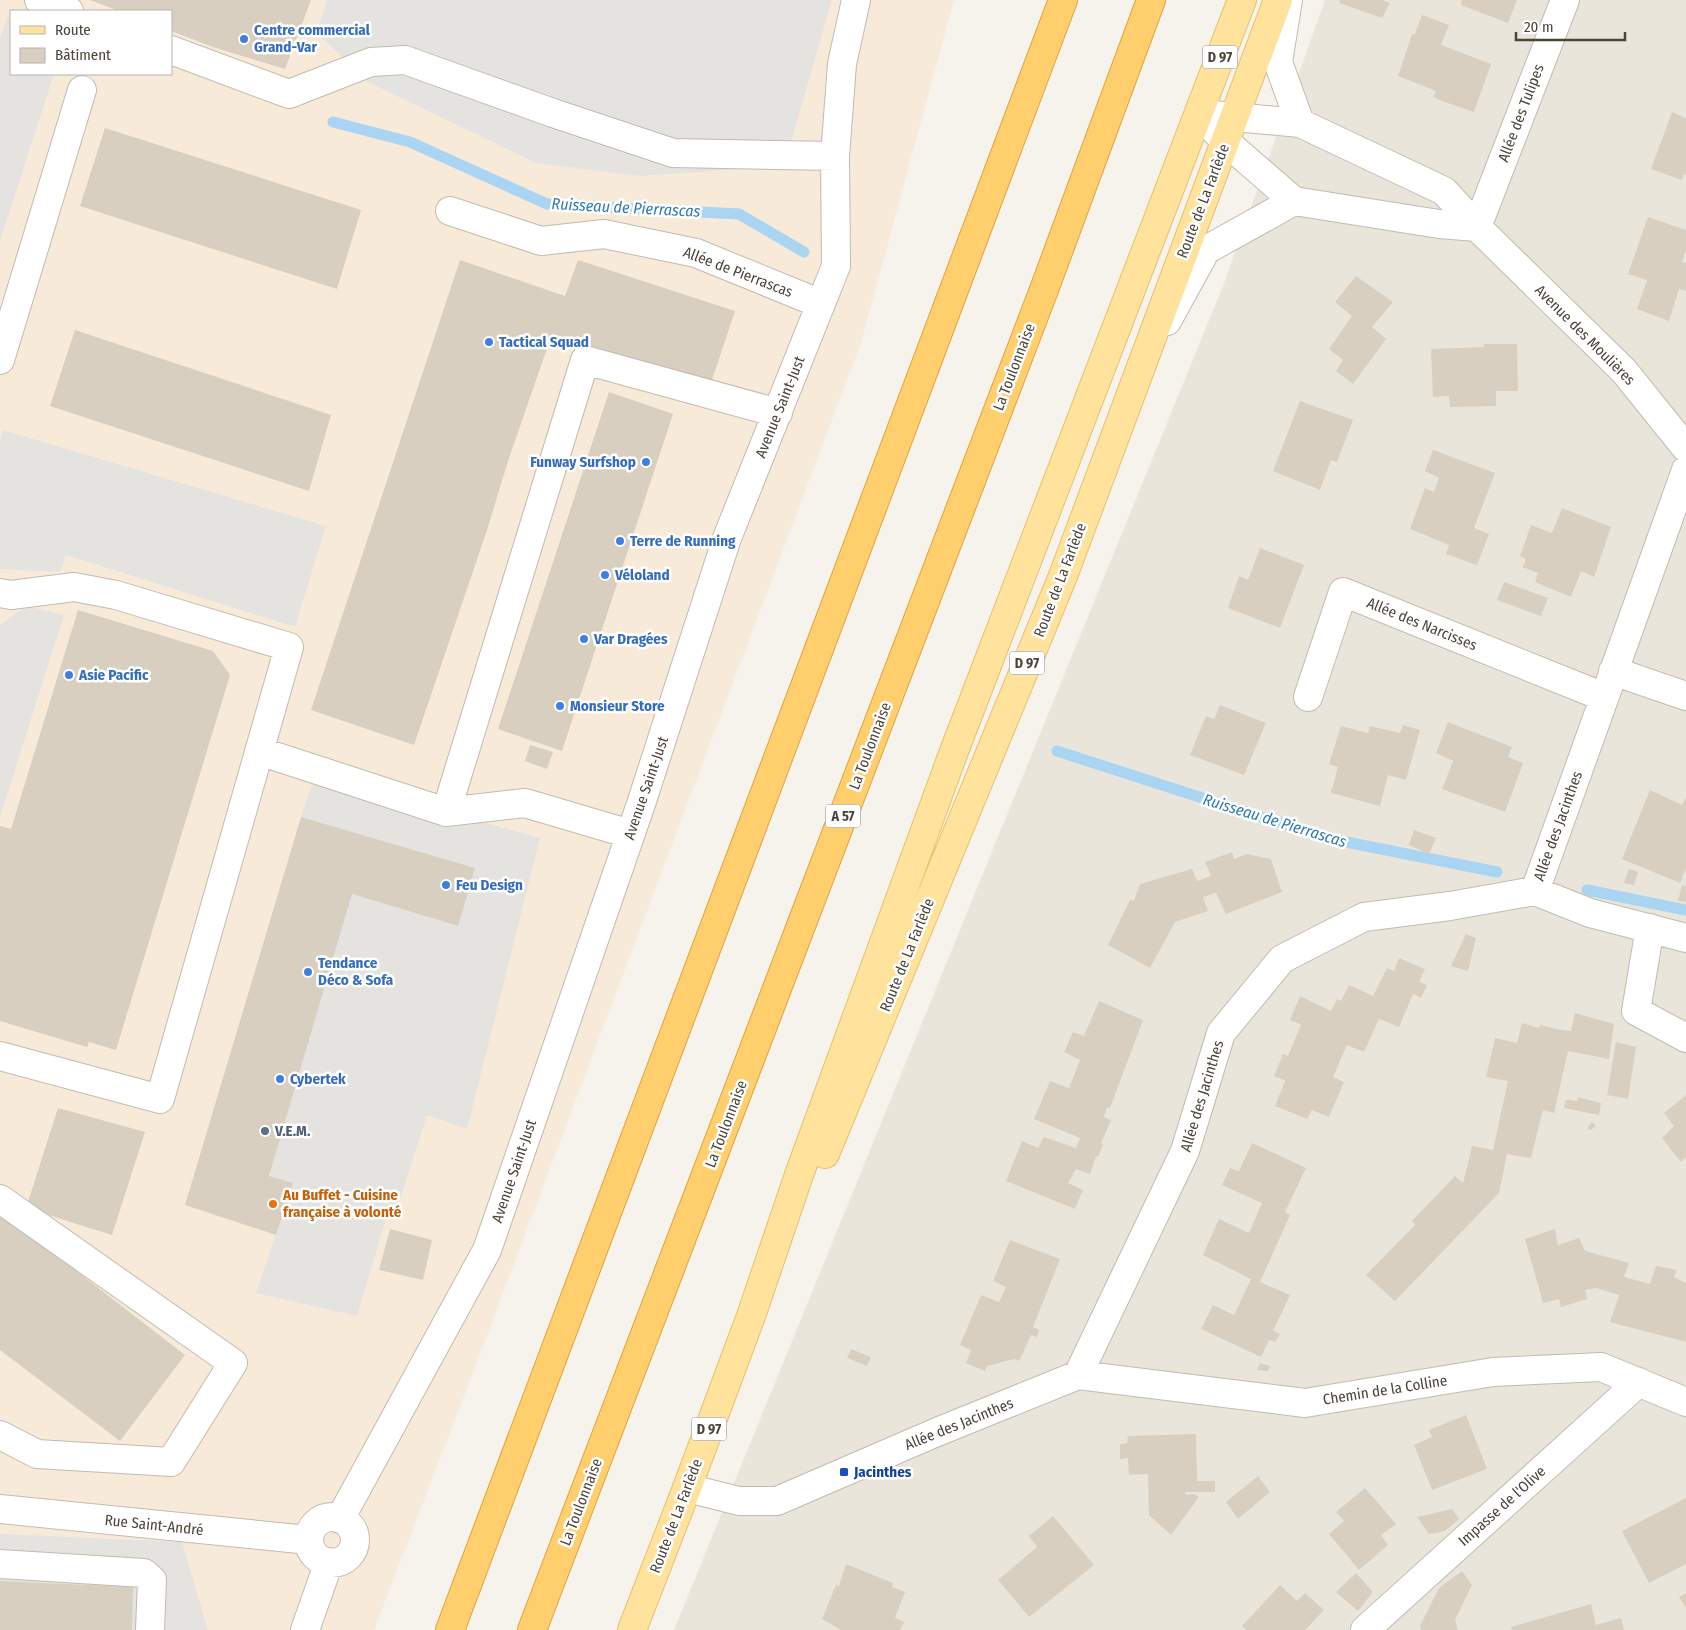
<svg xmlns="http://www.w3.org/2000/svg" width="1686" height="1630" viewBox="0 0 1686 1630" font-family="'Fira Sans Condensed',sans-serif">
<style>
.residential{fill:#eae5da}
.commercial{fill:#f7ead8;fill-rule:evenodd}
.parking{fill:#e5e3e0}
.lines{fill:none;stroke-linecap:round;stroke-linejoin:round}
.stream{stroke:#a9d4f2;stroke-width:11}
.building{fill:#d8cfc1}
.minor-casing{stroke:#c2bbae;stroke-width:30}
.major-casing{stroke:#e6c16a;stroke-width:30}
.highway-casing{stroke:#e0a43c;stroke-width:30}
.minor{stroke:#fff;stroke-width:28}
.major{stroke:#ffe39c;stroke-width:28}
.highway{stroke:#ffcf6e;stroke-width:28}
.shop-dot{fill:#3f7fe0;stroke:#fff;stroke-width:2}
.service-dot{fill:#5c6f8a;stroke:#fff;stroke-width:2}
.food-dot{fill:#e8710a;stroke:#fff;stroke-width:2}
.transit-dot{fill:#1a4fb4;stroke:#fff;stroke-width:2}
.labels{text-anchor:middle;stroke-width:5;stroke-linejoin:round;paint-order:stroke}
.shield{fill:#fff;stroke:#817c74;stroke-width:1}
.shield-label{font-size:14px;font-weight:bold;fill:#4b4439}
.shop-label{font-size:15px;font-weight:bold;fill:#366cbe;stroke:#fff;text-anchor:start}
.street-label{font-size:15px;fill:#4b4439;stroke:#fff}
.service-label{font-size:15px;font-weight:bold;fill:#4e5e75;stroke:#fff;text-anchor:start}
.food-label{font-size:15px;font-weight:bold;fill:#c56008;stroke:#fff;text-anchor:start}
.transit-label{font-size:15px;font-weight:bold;fill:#164399;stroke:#fff;text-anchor:start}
.water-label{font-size:16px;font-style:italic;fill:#2e7ab2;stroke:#fff}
</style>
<rect width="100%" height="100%" fill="#f6f3ec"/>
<path class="residential" d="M1325,0H1686V1630H674L1223,286Z"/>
<path class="commercial" d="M0,0H954L861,343L471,1378L374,1630H0ZM11,11H171V74H11Z"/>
<path class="parking" d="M327,0H832L784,166L640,176L536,163L368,82L317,33Z
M7,17L11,19V74H54L0,241V39Z
M3,430L326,526L295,627L66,555L60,572L0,569V442Z
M26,606L64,615L0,817V625Z
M315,776L540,838L467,1129L427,1115L395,1215L388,1212L357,1316L256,1293L293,1184L269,1176L352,894L457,926L475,868L301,817Z
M0,1534L182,1542L208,1630H132V1587L0,1581Z"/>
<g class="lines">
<path class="stream" d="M333,122L410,142L547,204L739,214L804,252
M1057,751L1326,838L1497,872
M1587,890L1686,910"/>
</g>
<path class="building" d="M90,0H311L285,69L213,47L171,31V11H119Z
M1340,0H1382L1390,3L1382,18L1339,3Z
M1462,0H1517L1508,23L1461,5Z
M1422,15L1449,25L1441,45L1491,64L1474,112L1442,101L1433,97L1436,91L1398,76L1412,34H1415Z
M1672,112L1686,118V175L1684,174L1682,180L1651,169Z
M105,128L361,210L337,289L80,206Z
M1648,217L1686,230V250L1682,262L1686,263V291L1679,289L1669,321L1637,309L1647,280L1628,274Z
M460,260L565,296L578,260L735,311L711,383L552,334L509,458L487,530L414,745L311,710Z
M1356,276L1393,302L1372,327L1386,339L1353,384L1336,371L1343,360L1329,349L1352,316L1335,302Z
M75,330L331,415L309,491L50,406Z
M1484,344H1517L1518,391H1496V406L1450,407L1449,396L1433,397L1431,349L1484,347Z
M609,392L673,414L562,751L498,729Z
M1300,401L1353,420L1337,462L1331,460L1320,490L1273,471Z
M1433,450L1495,473L1474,528L1489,534L1477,565L1446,554L1449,545L1410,529L1425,488L1434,492L1439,478L1425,471Z
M1562,508L1611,527L1594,577L1581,571L1571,597L1535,582L1538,573L1523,567L1526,559L1520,556L1531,525L1552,533Z
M1260,548L1304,565L1280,628L1228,608L1239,576L1248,580Z
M1504,582L1548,598L1541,616L1497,600Z
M78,610L213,651L230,675L116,1050L89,1042L87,1047L0,1021V826L11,829Z
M1220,705L1266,723L1244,775L1190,755L1206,716L1214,719Z
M1448,722L1512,747L1508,757L1523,763L1505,812L1442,789L1453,761L1436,753Z
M1403,725L1420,730L1406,780L1388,775L1380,806L1331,793L1338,767L1329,764L1341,726L1368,733L1370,726L1400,733Z
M530,745L553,752L547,769L525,761Z
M1650,790L1682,805L1686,797V868L1680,883L1622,859Z
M301,817L475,868L458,926L352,894L269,1176L293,1183L276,1235L185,1205Z
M1414,830L1436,838L1429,854L1409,845Z
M1232,852L1234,859L1247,854L1271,859L1282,892L1226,914L1216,893L1203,897L1208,911L1175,922L1150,968L1108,945L1130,900L1134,901L1140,884L1192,869L1197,881L1211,876L1205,862Z
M1629,869L1638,872L1634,885L1624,883Z
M1682,885L1686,886V902L1678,901Z
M1466,934L1476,938L1468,971L1451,966Z
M1399,958L1425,969L1419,982L1427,985L1421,998L1413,994L1399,1027L1379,1019L1364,1052L1347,1045L1333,1077L1344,1082L1329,1117L1312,1110L1307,1119L1275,1106L1285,1081L1274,1076L1283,1054L1288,1056L1301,1025L1290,1020L1300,996L1331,1011L1337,999L1341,1001L1349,985L1373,996L1387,968L1394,971Z
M1099,1001L1143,1020L1110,1108L1107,1107L1104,1117L1111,1120L1101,1143L1103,1144L1098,1157L1096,1156L1090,1174L1076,1169L1068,1183L1083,1190L1075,1209L1006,1181L1022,1141L1038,1148L1044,1137L1076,1148L1080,1138L1034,1119L1050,1081L1069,1088L1080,1060L1064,1052L1073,1032L1084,1036Z
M1575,1013L1614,1024L1609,1059L1568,1051L1554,1113L1543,1110L1531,1158L1507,1154L1499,1193L1395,1301L1366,1275L1415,1225L1412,1221L1455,1176L1463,1183L1472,1146L1493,1150L1508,1081L1486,1077L1495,1038L1517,1043L1522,1023L1539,1028L1540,1025L1561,1030L1571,1031Z
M1616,1042L1636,1047L1628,1099L1607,1095Z
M1686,1095V1157L1681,1162L1662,1138L1674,1126L1664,1113Z
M1578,1097L1601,1103L1599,1115L1564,1108L1566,1100L1577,1101Z
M58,1108L145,1132L112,1235L26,1208Z
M1592,1122L1596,1126L1591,1130L1587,1128Z
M1252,1143L1306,1168L1285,1212L1290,1215L1260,1282L1290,1295L1273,1331L1280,1334L1275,1342L1269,1340L1261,1357L1201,1329L1213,1305L1234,1315L1251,1279L1203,1255L1219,1219L1249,1233L1262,1203L1222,1185L1230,1168L1239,1171Z
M0,1212L185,1355L120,1441L0,1350Z
M390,1229L432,1240L423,1280L379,1270Z
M1555,1229L1558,1245L1579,1238L1585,1251L1629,1263L1624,1277L1650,1284L1656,1266L1677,1270L1674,1277L1686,1283V1342L1610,1322L1619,1295L1596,1288L1585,1290L1587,1299L1561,1307L1559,1299L1543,1303L1525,1239Z
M1010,1240L1060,1259L1033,1327L1039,1330L1037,1337L1031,1335L1019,1361L1014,1359L987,1366L985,1371L966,1363L971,1350L960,1345L981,1295L999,1302L1006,1287L993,1281Z
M851,1349L871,1357L867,1366L847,1358Z
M1260,1363L1270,1366L1268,1371L1257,1370Z
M1466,1415L1487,1469L1432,1490L1414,1445L1432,1437L1429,1430Z
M1196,1434L1197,1481H1215V1492H1185L1186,1495L1194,1494L1199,1497L1171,1535L1149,1515L1148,1474L1129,1475L1128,1458L1120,1459V1444L1127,1443L1128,1436Z
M1258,1476L1270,1492L1238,1519L1226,1502Z
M1365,1488L1396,1524L1381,1535L1388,1545L1359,1570L1329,1534L1344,1521L1336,1512Z
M1686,1498V1564L1649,1583L1622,1531Z
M1452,1509L1459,1519L1445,1531L1429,1534L1417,1517Z
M1053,1516L1094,1565L1029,1617L998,1580L1037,1547L1029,1536Z
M846,1564L893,1583L892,1587L905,1592L895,1618L904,1622L900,1630H841L822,1619L836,1585L839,1586Z
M1462,1571L1472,1585L1455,1620L1458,1630H1421L1420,1626L1439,1588Z
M1356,1573L1373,1592L1358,1611L1336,1592Z
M0,1581L133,1587L132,1630H0Z
M1280,1585L1297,1601L1305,1593L1324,1610L1305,1630H1246L1242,1626Z
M1686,1593V1608L1679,1597Z
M1591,1604L1596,1625L1621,1618L1624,1630H1512L1511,1627Z"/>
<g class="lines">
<g class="minor-casing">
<path id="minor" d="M39,0L69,11
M1288,0L1278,62L1300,123L1444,191L1477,227L1624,371L1686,448
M171,50L289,94L371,62L405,60L553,113L673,153L835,156
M1199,114L1226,142L1294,201L1439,224L1477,227
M1212,115L1300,123
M450,211L541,241L604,234L696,253L821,304
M1477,227L1565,0
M1167,321L1206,250L1294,201
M0,360L82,90
M0,593L11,595L74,587L116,595L289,647L160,1099L0,1056
M1613,671L1686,696
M1308,697L1343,592L1604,697
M259,751L446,812L525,803L630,834
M446,812L585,360L778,413
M1535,891L1686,470
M1535,891L1590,913L1686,938
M1650,928L1636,1011L1686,1038
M0,1199L233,1363L171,1462L37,1454L0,1435
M1078,1375L1305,1403L1493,1372L1601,1367L1686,1402
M687,1488L739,1501H777L937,1432L1078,1375L1185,1151L1221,1033L1282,959L1364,917L1450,906L1535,891
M0,1509L309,1540
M309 1540a23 23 0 1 1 46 0a23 23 0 1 1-46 0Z
M340,1519L487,1250L641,804L727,538L836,266L835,156L842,64L856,0
M0,1564L144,1573L152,1580L150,1630
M305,1630L329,1562
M1365,1630L1639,1382"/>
</g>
<g class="major-casing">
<path id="major" d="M825,1154L1063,576L1278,0
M632,1630L687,1488L751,1316L800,1172L953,754L1242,0"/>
</g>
<g class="highway-casing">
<path id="highway" d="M450,1630L1063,0
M532,1630L1045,287L1151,0"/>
</g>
<use href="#minor" class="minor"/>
<use href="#major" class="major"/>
<use href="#highway" class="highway"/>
</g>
<g class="shop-dot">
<circle cx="244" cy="39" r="5"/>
<circle cx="489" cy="342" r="5"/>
<circle cx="646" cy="462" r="5"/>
<circle cx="620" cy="541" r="5"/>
<circle cx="605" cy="575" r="5"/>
<circle cx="584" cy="639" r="5"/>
<circle cx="69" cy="675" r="5"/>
<circle cx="560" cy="706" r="5"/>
<circle cx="446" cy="885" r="5"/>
<circle cx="308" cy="972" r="5"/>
<circle cx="280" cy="1079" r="5"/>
</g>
<circle class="service-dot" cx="265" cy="1131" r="5"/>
<circle class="food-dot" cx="273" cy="1204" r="5"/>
<rect class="transit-dot" x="839" y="1467" width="10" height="10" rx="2.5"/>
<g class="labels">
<g class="shield">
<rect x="1202.5" y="45.5" width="35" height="23" rx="4"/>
<rect x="1009.5" y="651.5" width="35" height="23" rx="4"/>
<rect x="825.5" y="804.5" width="35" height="23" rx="4"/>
<rect x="691.5" y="1417.5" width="35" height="23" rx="4"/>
</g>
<g class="shield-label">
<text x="1220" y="62">D 97</text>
<text x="1027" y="668">D 97</text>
<text x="843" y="821">A 57</text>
<text x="709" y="1434">D 97</text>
</g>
<g class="shop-label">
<text x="254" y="35">Centre commercial<tspan x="254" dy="17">Grand-Var</tspan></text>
<text x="499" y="347">Tactical Squad</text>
<text x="636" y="467" text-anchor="end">Funway Surfshop</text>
<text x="630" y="546">Terre de Running</text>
<text x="615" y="580">Véloland</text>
<text x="594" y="644">Var Dragées</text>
<text x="79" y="680">Asie Pacific</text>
<text x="570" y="711">Monsieur Store</text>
<text x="456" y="890">Feu Design</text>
<text x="318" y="968">Tendance<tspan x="318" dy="17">Déco &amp; Sofa</tspan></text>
<text x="290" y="1084">Cybertek</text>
</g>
<g class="street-label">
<text transform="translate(1521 113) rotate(-69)" y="5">Allée des Tulipes</text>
<text transform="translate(1203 201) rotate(-69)" y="5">Route de La Farlède</text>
<text transform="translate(738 272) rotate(21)" y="5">Allée de Pierrascas</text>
<text transform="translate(1585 335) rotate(45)" y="5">Avenue des Moulières</text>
<text transform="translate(1014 367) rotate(-69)" y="5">La Toulonnaise</text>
<text transform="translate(780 407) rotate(-68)" y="5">Avenue Saint-Just</text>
<text transform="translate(1060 580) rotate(-69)" y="5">Route de La Farlède</text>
<text transform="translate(1422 624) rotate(22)" y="5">Allée des Narcisses</text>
<text transform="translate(870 746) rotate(-69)" y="5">La Toulonnaise</text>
<text transform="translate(646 788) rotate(-71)" y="5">Avenue Saint-Just</text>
<text transform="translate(1558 826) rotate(-70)" y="5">Allée des Jacinthes</text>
<text transform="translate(907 955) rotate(-68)" y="5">Route de La Farlède</text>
<text transform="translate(1202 1096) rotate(-73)" y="5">Allée des Jacinthes</text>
<text transform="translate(726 1124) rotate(-69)" y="5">La Toulonnaise</text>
<text transform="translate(514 1171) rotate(-71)" y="5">Avenue Saint-Just</text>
<text transform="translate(1385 1390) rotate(-9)" y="5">Chemin de la Colline</text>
<text transform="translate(959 1424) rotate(-22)" y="5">Allée des Jacinthes</text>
<text transform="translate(581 1502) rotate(-69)" y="5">La Toulonnaise</text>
<text transform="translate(1502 1506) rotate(-42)" y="5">Impasse de l'Olive</text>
<text transform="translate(676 1516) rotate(-69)" y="5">Route de La Farlède</text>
<text transform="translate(154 1525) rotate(6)" y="5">Rue Saint-André</text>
</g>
<g class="service-label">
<text x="275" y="1136">V.E.M.</text>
</g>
<g class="food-label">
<text x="283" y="1200">Au Buffet - Cuisine<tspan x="283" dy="17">française à volonté</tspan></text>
</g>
<g class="transit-label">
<text x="854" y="1477">Jacinthes</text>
</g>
<g class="water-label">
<text transform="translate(626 207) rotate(3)" y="6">Ruisseau de Pierrascas</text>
<text transform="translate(1275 820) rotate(17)" y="6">Ruisseau de Pierrascas</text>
</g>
</g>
<rect x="10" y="10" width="162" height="65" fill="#ffffff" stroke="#b7b4b0"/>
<rect x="20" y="26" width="25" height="8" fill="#ffe39c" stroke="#b7b4b0"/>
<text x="55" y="35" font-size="15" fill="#4b4439">Route</text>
<rect x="20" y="48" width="25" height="15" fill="#d8cfc1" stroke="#b7b4b0"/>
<text x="55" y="60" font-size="15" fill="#4b4439">Bâtiment</text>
<path d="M1516 32v8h109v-8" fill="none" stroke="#4b4439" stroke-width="2.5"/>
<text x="1524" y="32" font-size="15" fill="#4b4439" stroke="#ffffff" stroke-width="4" paint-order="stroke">20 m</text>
</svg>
